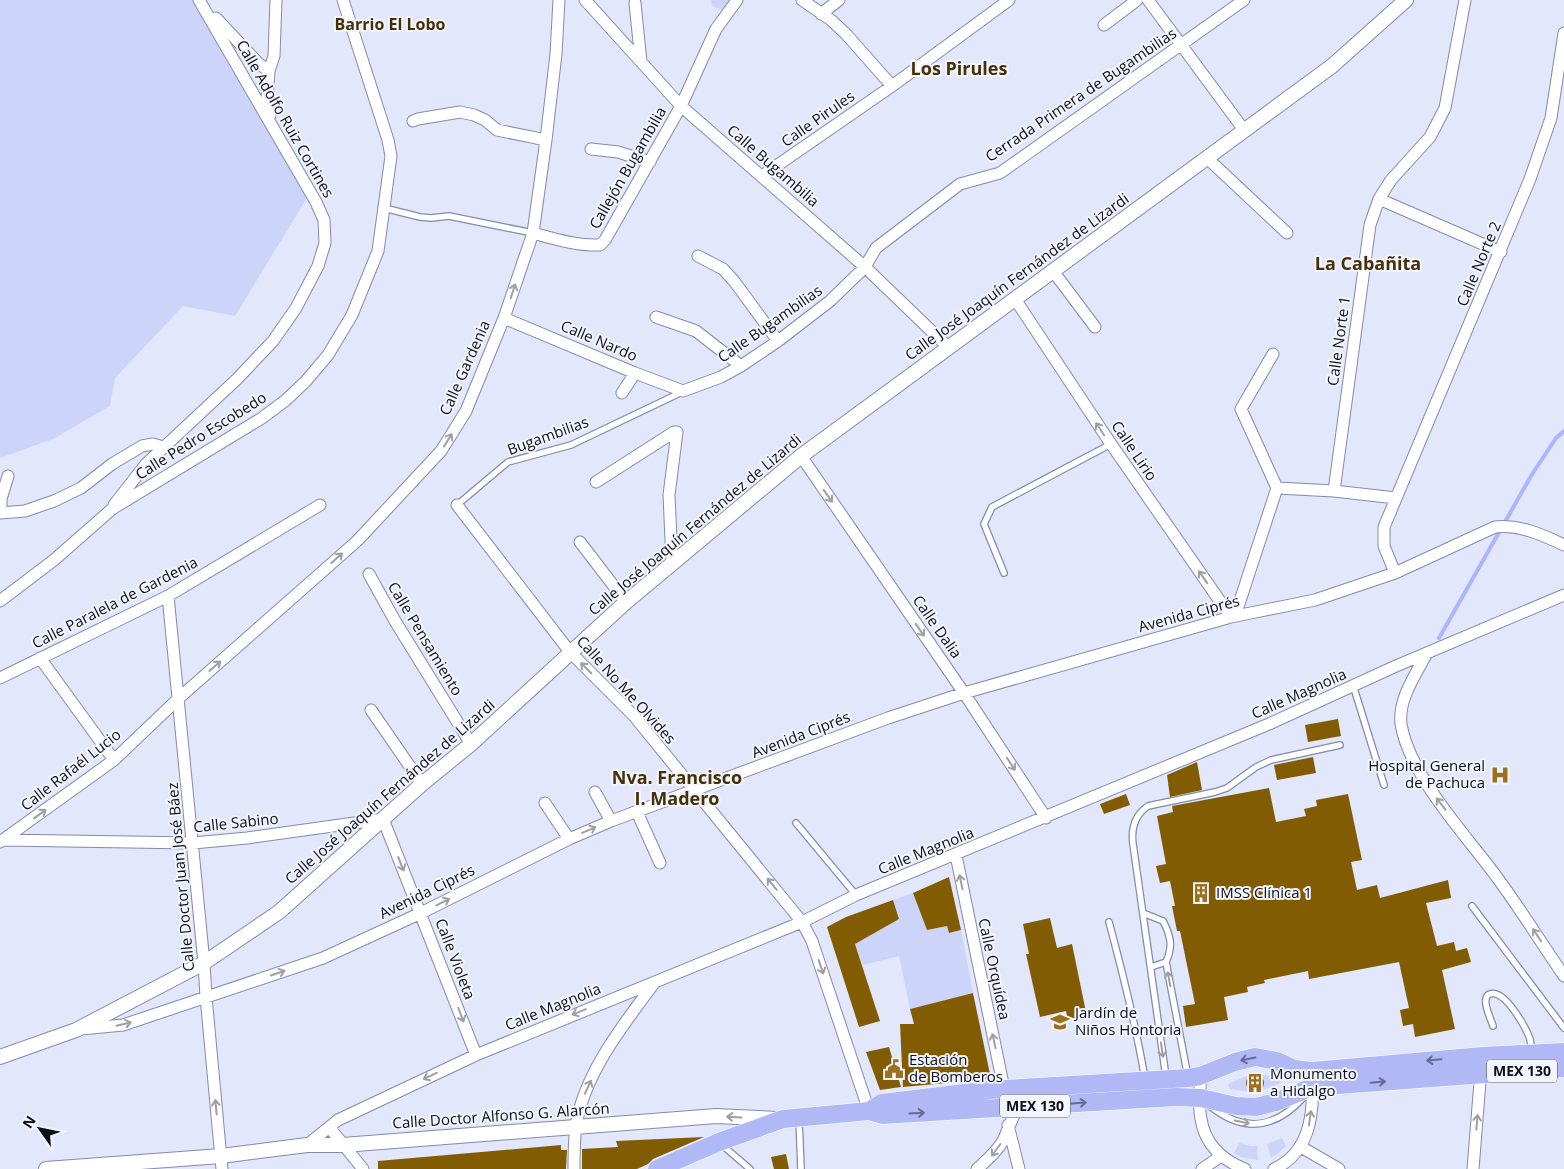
<svg xmlns="http://www.w3.org/2000/svg" width="1564" height="1169" viewBox="0 0 1564 1169" font-family="'Open Sans',sans-serif">
<style>
.green{fill:#cdd4fa}
.lines{fill:none;stroke-linecap:round;stroke-linejoin:round}
.stream{stroke:#aab6fe;stroke-width:4}
.building{fill:#825c02}
.service-casing{stroke:#848aaa;stroke-width:8}
.minor-casing{stroke:#848aaa;stroke-width:13}
.tertiary-casing{stroke:#848aaa;stroke-width:16}
.primary-casing{stroke:#fff;stroke-width:19}
.service{stroke:#fff;stroke-width:5.5}
.minor{stroke:#fff;stroke-width:11}
.tertiary{stroke:#fff;stroke-width:14}
.primary{stroke:#b1b8f6;stroke-width:18}
.oneway{stroke:#9e9fa3}
.oneway2{stroke:#676c93}
.labels{text-anchor:middle;stroke-width:4;stroke-linejoin:round;paint-order:stroke}
.shield{fill:#f3f5fc;stroke:#51535d;stroke-width:1}
.shield-label{font-size:14px;font-weight:bold;fill:#0c0e19}
.street-label{font-size:15px;fill:#0c0e19;stroke:#f3f5fc}
.poi-label{font-size:15px;fill:#0c0e19;stroke:#f3f5fc;text-anchor:start}
.neighbourhood-label{font-size:16px;font-weight:bold;fill:#443009;stroke:#f3f5fc}
.quarter-label{font-size:18px;font-weight:bold;fill:#443009;stroke:#f3f5fc}
</style>
<rect width="100%" height="100%" fill="#e2e7fc"/>
<path class="green" d="M0,0H197L313,188L235,316L183,306L115,378L110,406L53,439L0,458Z
M711,0H732L725,11L712,6Z
M913,893L927,930L947,926L949,933L961,930L973,993L910,1009L899,956L863,965L855,944L899,919L893,900Z
M1254,1073L1279,1078L1281,1081L1279,1084L1255,1093L1230,1089L1228,1086L1230,1083Z
M1282,1138L1286,1146L1276,1155L1271,1158L1267,1144Z
M1239,1143L1251,1146H1257L1258,1160L1241,1157L1234,1153Z"/>
<g class="lines">
<path class="stream" d="M1439,638L1531,476L1556,438L1564,431"/>
</g>
<path class="building" d="M1338,719L1341,736L1308,742L1305,725Z
M1313,757L1316,773L1277,780L1274,765Z
M1197,762L1202,790L1170,797L1167,775Z
M1269,788L1276,822L1306,816L1304,809L1317,806L1316,800L1348,794L1362,860L1351,862L1357,890L1377,885L1380,898L1448,880L1451,898L1426,903L1437,946L1454,942L1456,951L1467,948L1471,962L1442,970L1455,1029L1415,1037L1413,1024L1403,1026L1400,1010L1409,1008L1399,962L1309,979L1308,971L1264,980L1265,983L1247,987L1248,992L1224,997L1228,1020L1186,1027L1183,1006L1195,1004L1180,931H1177L1172,906H1175L1170,881L1160,883L1156,866L1166,864L1157,816L1173,812L1172,806Z
M1126,794L1130,805L1104,814L1100,804Z
M949,877L961,930L949,933L947,926L927,930L913,893Z
M893,900L899,919L855,944L880,1021L859,1027L827,927L846,917Z
M1050,918L1057,948L1072,944L1087,1017L1068,1021L1066,1011L1040,1017L1026,954H1029L1023,924Z
M973,993L991,1079L903,1087L900,1024H914L910,1009Z
M889,1047L901,1087L880,1090L866,1052Z
M1246 1083a9 9 0 1 1 18 0a9 9 0 1 1-18 0Z
M704,1137L653,1159L648,1164L637,1169H582V1149L618,1147L616,1141Z
M561,1145V1150H567L566,1169H378V1161Z
M786,1154L789,1169H774L771,1157Z"/>
<g class="lines">
<g class="service-casing">
<path id="service" d="M384,208L420,217L431,218L449,216L533,233
M457,505L508,462L571,445L682,392
M1004,573L984,524L992,507L1111,444
M1353,685L1384,785
M796,823L856,895
M1472,906L1564,1028
M1143,913L1163,921C1171,936 1173,947 1166,962L1188,1077
M1109,922C1123,974 1136,1026 1145,1079
M1151,967L1166,962
M1493,1026C1491,1019 1484,1006 1486,999C1486,997 1488,994 1490,994C1505,989 1526,1028 1530,1039C1531,1043 1531,1047 1531,1051
M1166,1077L1133,844C1131,829 1135,815 1148,806L1215,792L1227,788L1256,767L1271,760L1340,745
M1210,1106C1244,1133 1275,1129 1304,1097
M799,1119L801,1169
M722,1145L750,1169"/>
</g>
<g class="minor-casing">
<path id="minor" d="M585,0L681,106L865,267L948,347
M802,0L831,20L846,34L892,86
M1148,0L1244,130
M635,3L641,62
M821,14L839,0
M216,18L258,63L269,71
M1104,25L1137,0
M270,115L267,99L269,71L274,56L276,0
M413,121L418,119L460,112L474,115L485,120L497,130L546,140
M591,149L618,152L650,162
M1207,158L1287,233
M762,176L892,86L1009,0
M1379,199L1501,252
M533,233C555,239 577,246 600,245L605,240L681,106L716,29L737,0
M698,256L723,269L734,281L778,341
M1053,271L1095,327
M1015,299L1111,444L1231,617
M656,317L696,331L741,366
M504,318L635,373L683,391L721,377L741,366L778,341L830,301L865,267L876,248L960,184L1000,173L1244,0
M1273,354L1241,409L1277,488
M622,393L635,373
M801,456L964,693L1046,818
M596,482L674,432H677L669,495L672,562
M1277,488L1334,491L1396,498
M1334,491L1370,225L1379,199L1391,180L1430,137L1445,108L1465,0
M114,505L146,464L237,379L273,341L296,308L318,266L325,243L324,220L316,202L199,0
M457,505L570,652L634,716L802,922L812,941L869,1111
M0,513L25,511L54,501L81,488L112,464L142,446L153,444L163,447
M1,513V499L8,476
M580,542L626,602
M1395,573L1384,546V527L1530,179L1551,118L1564,33
M369,574L395,621L471,744
M168,596L204,963L206,997L222,1169
M0,601L54,560L112,509L262,418L286,400L306,381L328,355L352,315L378,251L391,156L388,140L343,0
M1235,616L1277,488
M1427,653C1416,674 1398,699 1401,724C1409,774 1463,832 1493,872C1518,905 1540,941 1564,976
M40,658L114,760
M0,678L168,596L320,505
M371,710L422,784
M595,792L611,821
M545,803L569,839
M637,812L660,863
M3,840L193,843L247,838L383,819L476,1055
M0,842L114,760L179,698L357,541L441,451L466,411L504,318L533,233L546,140L556,54L559,0
M956,855L1004,1089
M81,1029L123,1025L323,958L421,913L569,839L611,821L888,718L964,693L1231,617L1315,600L1395,573L1495,527C1519,524 1543,535 1564,545
M1200,1076C1201,1090 1198,1106 1201,1119C1205,1144 1222,1160 1245,1169
M1008,1125L1019,1169
M329,1127L363,1169
M307,1145L338,1120L476,1055L802,922L856,895L1269,724L1396,666L1564,595
M1301,1147L1339,1169
M574,1169C574,1155 574,1140 576,1126C584,1073 624,1024 655,982
M977,1169C987,1160 998,1151 1004,1139C1009,1126 1013,1115 1021,1103
M1202,1169L1221,1156
M1274,1169C1309,1153 1314,1116 1312,1081
M1473,1169L1481,1069"/>
</g>
<g class="tertiary-casing">
<path id="tertiary" d="M0,1057L76,1030L204,963L279,912L422,784L471,744L626,602L801,456L1332,66L1406,0
M46,1169L221,1156L307,1145H343L716,1116L778,1119"/>
</g>
<g class="primary-casing">
<path id="primary" d="M869,1111L882,1103L989,1090L1188,1078L1200,1076L1235,1062L1255,1057L1277,1061L1294,1069L1312,1071L1483,1056L1564,1052
M657,1169L719,1142L783,1119L869,1111L882,1115L1176,1097L1201,1098L1236,1106L1256,1107L1276,1102L1312,1087L1564,1068"/>
</g>
<use href="#service" class="service"/>
<use href="#minor" class="minor"/>
<use href="#tertiary" class="tertiary"/>
<use href="#primary" class="primary"/>
</g>
<defs><path id="oneway-shaft" d="M-6 0H5M1.5-3L5.5 0L1.5 3" fill="none" stroke-width="1.6" stroke-linecap="round" stroke-linejoin="round" transform="scale(1.25)"/></defs>
<g class="oneway">
<use href="#oneway-shaft" transform="translate(513 291) rotate(-72)"/>
<use href="#oneway-shaft" transform="translate(1100 429) rotate(-123)"/>
<use href="#oneway-shaft" transform="translate(448 440) rotate(-58)"/>
<use href="#oneway-shaft" transform="translate(828 496) rotate(55)"/>
<use href="#oneway-shaft" transform="translate(337 558) rotate(-42)"/>
<use href="#oneway-shaft" transform="translate(1203 577) rotate(-125)"/>
<use href="#oneway-shaft" transform="translate(920 630) rotate(55)"/>
<use href="#oneway-shaft" transform="translate(215 666) rotate(-41)"/>
<use href="#oneway-shaft" transform="translate(586 668) rotate(-135)"/>
<use href="#oneway-shaft" transform="translate(1011 764) rotate(57)"/>
<use href="#oneway-shaft" transform="translate(1441 804) rotate(-128)"/>
<use href="#oneway-shaft" transform="translate(40 814) rotate(-36)"/>
<use href="#oneway-shaft" transform="translate(589 830) rotate(-23)"/>
<use href="#oneway-shaft" transform="translate(401 864) rotate(68)"/>
<use href="#oneway-shaft" transform="translate(961 882) rotate(-102)"/>
<use href="#oneway-shaft" transform="translate(772 884) rotate(-129)"/>
<use href="#oneway-shaft" transform="translate(443 902) rotate(-27)"/>
<use href="#oneway-shaft" transform="translate(1537 935) rotate(-124)"/>
<use href="#oneway-shaft" transform="translate(821 967) rotate(71)"/>
<use href="#oneway-shaft" transform="translate(278 973) rotate(-19)"/>
<use href="#oneway-shaft" transform="translate(1169 979) rotate(-101)"/>
<use href="#oneway-shaft" transform="translate(579 1012) rotate(158)"/>
<use href="#oneway-shaft" transform="translate(461 1015) rotate(69)"/>
<use href="#oneway-shaft" transform="translate(124 1024) rotate(-13)"/>
<use href="#oneway-shaft" transform="translate(994 1041) rotate(-102)"/>
<use href="#oneway-shaft" transform="translate(1162 1050) rotate(82)"/>
<use href="#oneway-shaft" transform="translate(430 1076) rotate(155)"/>
<use href="#oneway-shaft" transform="translate(588 1087) rotate(-65)"/>
<use href="#oneway-shaft" transform="translate(216 1107) rotate(-95)"/>
<use href="#oneway-shaft" transform="translate(734 1117) rotate(-177)"/>
<use href="#oneway-shaft" transform="translate(1310 1118) rotate(-82)"/>
<use href="#oneway-shaft" transform="translate(1242 1122) rotate(12)"/>
<use href="#oneway-shaft" transform="translate(1477 1122) rotate(-85)"/>
<use href="#oneway-shaft" transform="translate(996 1150) rotate(127)"/>
</g>
<g class="oneway2">
<use href="#oneway-shaft" transform="translate(1248 1059) rotate(169)"/>
<use href="#oneway-shaft" transform="translate(1434 1060) rotate(175)"/>
<use href="#oneway-shaft" transform="translate(1378 1082) rotate(-5)"/>
<use href="#oneway-shaft" transform="translate(1079 1103) rotate(-4)"/>
<use href="#oneway-shaft" transform="translate(917 1113) rotate(-3)"/>
</g>
<defs>
<g id="hospital-bare" transform="scale(1.5)"><path d="M-5-5h3v3.5h4V-5h3V5h-3V1.5h-4V5h-3Z" fill="#9b711f" stroke="#f3f5fc" stroke-width="2.5" paint-order="stroke"/></g>
<g id="building-bare" transform="scale(1.5)"><path d="M-4-6H4V6H1V3H-1V6H-4ZM-2.5-4.3h1.7v1.8h-1.7ZM.8-4.3h1.7v1.8H.8ZM-2.5-1h1.7V.8h-1.7ZM.8-1h1.7V.8H.8Z" fill="#9b711f" stroke="#f3f5fc" stroke-width="2.5" paint-order="stroke"/></g>
<g id="school-bare" transform="scale(1.5)"><path d="M0-5L7-2L0 1L-7-2ZM-4 1L0 2.5L4 1V4Q0 6-4 4Z" fill="#9b711f" stroke="#f3f5fc" stroke-width="2.5" paint-order="stroke"/></g>
<g id="civic-bare" transform="scale(1.5)"><path d="M-.6-6.5H3V-4.5H.6V-3L4-1V1h2V6H-6V1h2V-1L-.6-3ZM-1.2 2.5V6h2.4V2.5Z" fill="#9b711f" stroke="#f3f5fc" stroke-width="2.5" paint-order="stroke"/></g>
</defs>
<g fill-rule="evenodd">
<use href="#hospital-bare" x="1500" y="775"/>
<use href="#building-bare" x="1201" y="893"/>
<use href="#school-bare" x="1060" y="1022"/>
<use href="#civic-bare" x="894" y="1069"/>
<use href="#building-bare" x="1255" y="1083"/>
</g>
<g class="labels">
<g class="shield">
<rect x="1487" y="1059.5" width="70" height="23" rx="4"/>
<rect x="1000" y="1094.5" width="70" height="23" rx="4"/>
</g>
<g class="shield-label">
<text x="1522" y="1076">MEX 130</text>
<text x="1035" y="1111">MEX 130</text>
</g>
<g class="street-label">
<text transform="translate(1081 95) rotate(-34)" y="5">Cerrada Primera de Bugambilias</text>
<text transform="translate(285 119) rotate(60)" y="5">Calle Adolfo Ruiz Cortines</text>
<text transform="translate(818 119) rotate(-35)" y="5">Calle Pirules</text>
<text transform="translate(773 166) rotate(41)" y="5">Calle Bugambilia</text>
<text transform="translate(628 168) rotate(-60)" y="5">Callejón Bugambilia</text>
<text transform="translate(1479 264) rotate(-67)" y="5">Calle Norte 2</text>
<text transform="translate(1017 277) rotate(-36)" y="5">Calle José Joaquín Fernández de Lizardi</text>
<text transform="translate(770 324) rotate(-35)" y="5">Calle Bugambilias</text>
<text transform="translate(599 341) rotate(23)" y="5">Calle Nardo</text>
<text transform="translate(1339 341) rotate(-82)" y="5">Calle Norte 1</text>
<text transform="translate(465 368) rotate(-66)" y="5">Calle Gardenia</text>
<text transform="translate(201 436) rotate(-32)" y="5">Calle Pedro Escobedo</text>
<text transform="translate(548 436) rotate(-20)" y="5">Bugambilias</text>
<text transform="translate(1134 451) rotate(56)" y="5">Calle Lirio</text>
<text transform="translate(695 525) rotate(-40)" y="5">Calle José Joaquín Fernández de Lizardi</text>
<text transform="translate(115 603) rotate(-27)" y="5">Calle Paralela de Gardenia</text>
<text transform="translate(1189 614) rotate(-15)" y="5">Avenida Ciprés</text>
<text transform="translate(937 627) rotate(55)" y="5">Calle Dalia</text>
<text transform="translate(425 639) rotate(59)" y="5">Calle Pensamiento</text>
<text transform="translate(626 690) rotate(48)" y="5">Calle No Me Olvides</text>
<text transform="translate(1299 694) rotate(-24)" y="5">Calle Magnolia</text>
<text transform="translate(801 735) rotate(-21)" y="5">Avenida Ciprés</text>
<text transform="translate(71 770) rotate(-38)" y="5">Calle Rafaél Lucio</text>
<text transform="translate(390 792) rotate(-41)" y="5">Calle José Joaquín Fernández de Lizardi</text>
<text transform="translate(236 823) rotate(-6)" y="5">Calle Sabino</text>
<text transform="translate(926 851) rotate(-22)" y="5">Calle Magnolia</text>
<text transform="translate(181 877) rotate(-95)" y="5">Calle Doctor Juan José Báez</text>
<text transform="translate(427 892) rotate(-26)" y="5">Avenida Ciprés</text>
<text transform="translate(455 959) rotate(69)" y="5">Calle Violeta</text>
<text transform="translate(994 969) rotate(78)" y="5">Calle Orquídea</text>
<text transform="translate(553 1007) rotate(-22)" y="5">Calle Magnolia</text>
<text transform="translate(501 1116) rotate(-4)" y="5">Calle Doctor Alfonso G. Alarcón</text>
</g>
<g class="poi-label">
<text x="1485" y="771" text-anchor="end">Hospital General<tspan x="1485" dy="17">de Pachuca</tspan></text>
<text x="1216" y="898">IMSS Clínica 1</text>
<text x="1075" y="1018">Jardín de<tspan x="1075" dy="17">Niños Hontoria</tspan></text>
<text x="909" y="1065">Estación<tspan x="909" dy="17">de Bomberos</tspan></text>
<text x="1270" y="1079">Monumento<tspan x="1270" dy="17">a Hidalgo</tspan></text>
</g>
<g class="neighbourhood-label">
<text x="390" y="30">Barrio El Lobo</text>
</g>
<g class="quarter-label">
<text x="959" y="75">Los Pirules</text>
<text x="1368" y="270">La Cabañita</text>
<text x="677" y="784">Nva. Francisco<tspan x="677" dy="21">I. Madero</tspan></text>
</g>
</g>
<g transform="translate(40 1129) rotate(303)" stroke="#f3f5fc" stroke-width="4" paint-order="stroke">
<path d="M0-4L9 19L0 12L-9 19Z" fill="#0c0e19"/>
<text y="-8" font-size="14" font-weight="bold" text-anchor="middle" fill="#0c0e19">N</text>
</g>
</svg>
